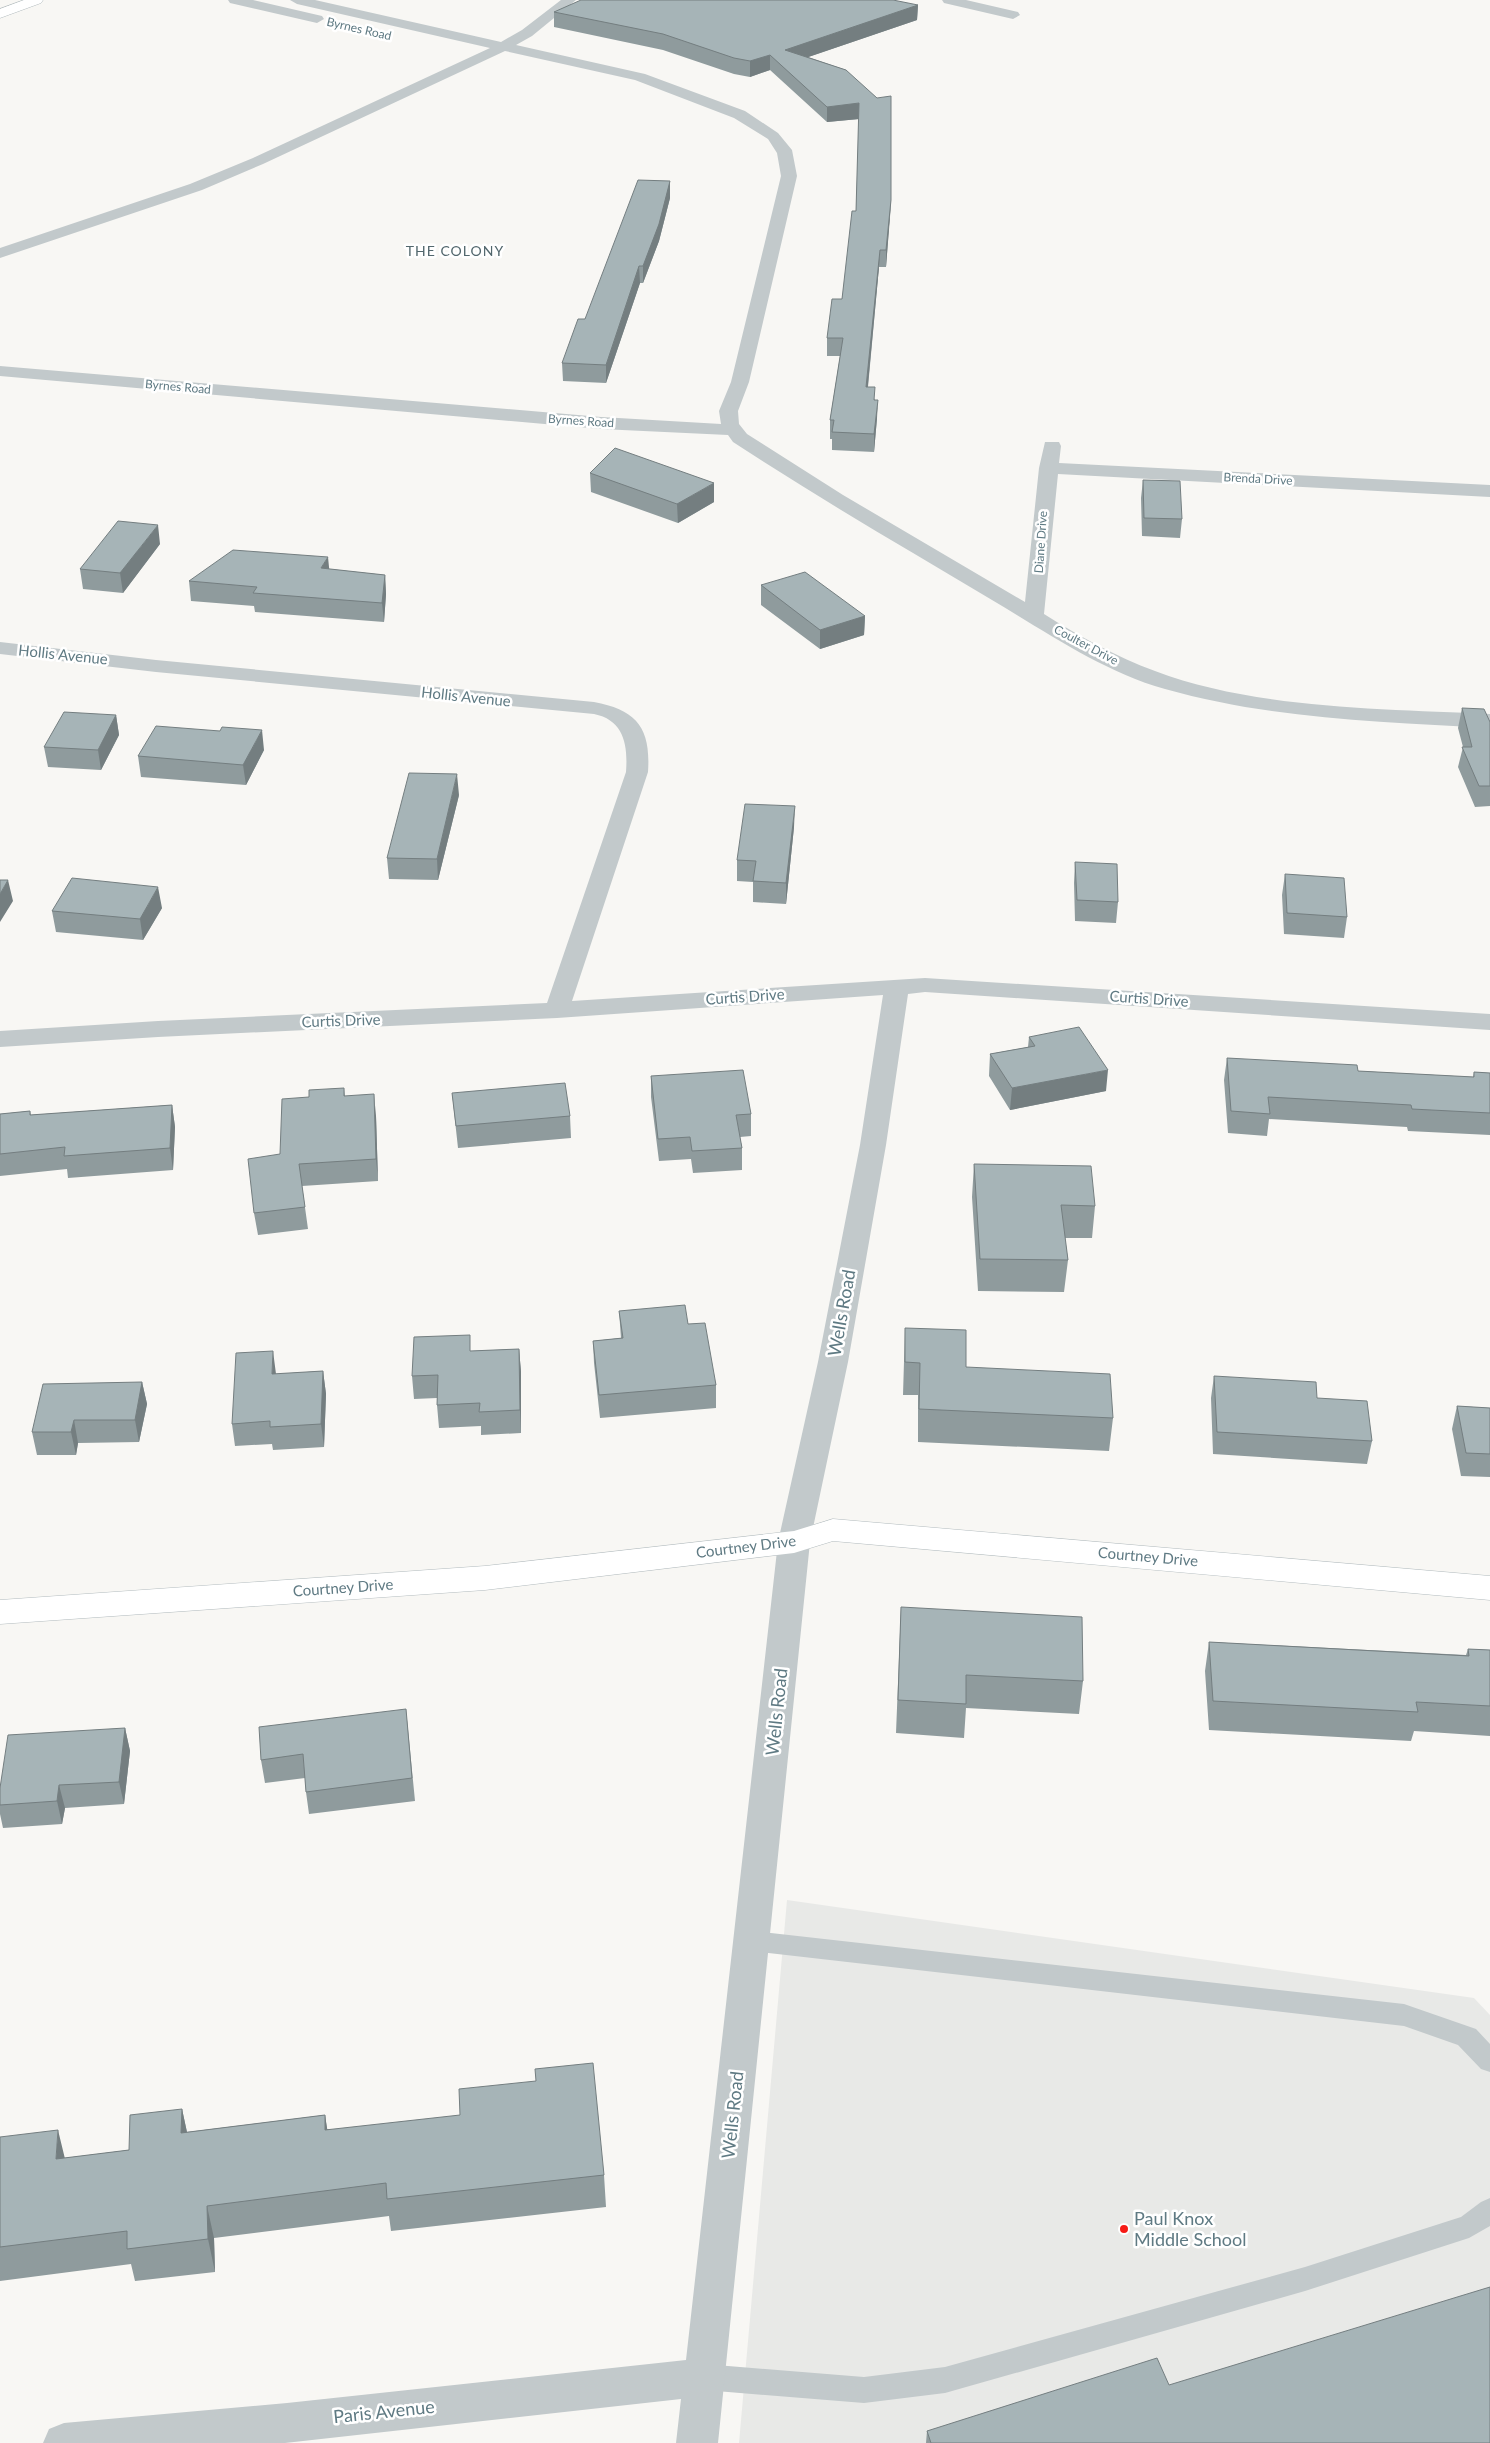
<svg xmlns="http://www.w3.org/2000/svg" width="1490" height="2443" viewBox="0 0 1490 2443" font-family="Lato,sans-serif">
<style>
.built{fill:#e8e9e7}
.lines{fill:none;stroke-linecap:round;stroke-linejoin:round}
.secondary-casing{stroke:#b2bbbe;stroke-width:1}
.lane{fill:#c2c9cb;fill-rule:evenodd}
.street{fill:#c2c9cb;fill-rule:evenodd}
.secondary{fill:#fff;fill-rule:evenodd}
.wall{fill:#8f9b9d}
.shaded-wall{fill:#747e80}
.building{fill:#a6b4b7;stroke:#747e80}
.poi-dot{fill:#f61b16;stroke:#fff;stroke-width:2}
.labels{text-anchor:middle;stroke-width:5;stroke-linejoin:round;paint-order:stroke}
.far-street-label{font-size:12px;fill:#5f7a83;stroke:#fff}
.far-neighbourhood-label{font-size:14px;letter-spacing:1px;fill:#52676d;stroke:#fff}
.street-label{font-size:15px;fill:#5f7a83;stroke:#fff}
.near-street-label{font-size:18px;fill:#5f7a83;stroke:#fff}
.near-poi-label{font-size:18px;fill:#5f7a83;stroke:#fff;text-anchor:start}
</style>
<rect width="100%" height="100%" fill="#f8f7f4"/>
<path class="built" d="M787,1900L1474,1998L1490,2015V2443H739Z"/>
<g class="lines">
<g class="secondary-casing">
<path id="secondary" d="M24,0H43L41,3L0,18V9Z
M833,1519L1490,1576V1600L833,1541L794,1553L485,1590L0,1624V1600L485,1566L794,1531Z"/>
</g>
<path class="lane" d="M752,1931L1404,2004L1476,2029L1490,2044V2072L1481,2069L1458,2045L1404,2026L752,1951L743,1948L740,1941L743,1934Z
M1490,2198V2226L1469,2238L1305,2291L945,2393L864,2403L704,2390L694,2386L690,2377L694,2368L704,2364L864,2377L945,2367L1305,2267L1461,2217L1481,2202Z"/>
<path class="street" d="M228,0H253L322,16L324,19L317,23L230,3Z
M290,0H315L501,42L522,30L561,0H576L532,36L516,45L645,74L745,111L778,133L792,150L797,176L749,382L738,411L739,424L747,434L843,495L1025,602L1039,468L1045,442H1059L1061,446L1059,463L1490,485V497L1058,474L1044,614C1079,636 1116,657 1155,671C1255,709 1383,709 1490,714V728C1381,722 1271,719 1165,689C1102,671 1048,633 992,600C905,548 818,498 733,442L728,435L601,429L0,376V366L601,417L721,424L719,411L731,382L781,176L777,153L768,139L734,118L635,80L505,51L263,164L202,190L0,258V248L190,184L253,158L490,48L297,4Z
M942,0H966L1018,12L1020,15L1013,19L944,3Z
M0,642L156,660L594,702C637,710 651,728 648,772L572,1001L925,978L1490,1014V1030L925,992L908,994L886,1145L848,1362L810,1542L718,2443H676L681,2399L285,2443H43L49,2429L64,2423L287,2403L686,2360L778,1542L818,1362L860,1145L883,995L557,1018L158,1037L0,1047V1031L158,1021L547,1003L626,772C628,745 624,720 594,714L156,672L0,654Z"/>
<use href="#secondary" class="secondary"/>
</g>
<path class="wall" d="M918,5L917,20L808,57L846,70L891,200L886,267H879L868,387L875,400L877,418L874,452L832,450V439H830V420L840,356H827V338L842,299L856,211L859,119L827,122L770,70L750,77L734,74L663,50L554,27V12Z
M670,181V198L659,241L643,283H640L606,383L563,381L562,363L585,319Z
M590,473L714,502L678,523L591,492Z
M1143,480L1182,519L1180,538L1142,536L1141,498Z
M160,544L123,593L83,589L80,569Z
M329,569L385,575L386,594L384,622L255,612L254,606L191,601L189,581Z
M761,585L865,616L864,635L820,649L761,605Z
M1462,708L1490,722V806L1475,807L1458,767L1463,747L1458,728Z
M116,715L119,735L101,770L48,767L44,747Z
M264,750L246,785L141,777L138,756Z
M459,795L438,880L389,879L387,858Z
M794,827L786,904L753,902V882L737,881V860Z
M1075,862L1118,902L1116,923L1075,921L1074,883Z
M1285,874L1347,917L1344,938L1284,934L1282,895Z
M162,908L143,940L56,932L52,911Z
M1029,1037L1106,1091L1010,1110L989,1076L990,1054L1028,1047Z
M1227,1058L1358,1071L1473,1077L1474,1072L1490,1073V1135L1408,1131L1407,1127L1269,1119L1267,1136L1228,1133L1224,1080Z
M651,1076L751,1114V1136L740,1137L742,1148V1170L693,1173L691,1159L659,1161L651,1097Z
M344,1088L345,1096L376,1116L378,1181L302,1186L308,1229L258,1235L254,1213L280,1154L309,1097Z
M452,1093L570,1116L571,1138L458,1148Z
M172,1105L175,1127L173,1170L68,1178L67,1169L0,1176V1114L30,1111L31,1115Z
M974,1164L1095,1206L1092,1238H1065L1068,1260L1064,1292L978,1291L972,1197Z
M619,1311L688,1324L716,1385V1408L600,1418L594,1363L593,1341L621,1338Z
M905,1328L966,1367L1113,1418L1109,1451L918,1442V1395H903Z
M519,1349L521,1372V1433L481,1435V1426L439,1428L437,1405V1398L414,1399L412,1376L472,1351Z
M323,1371L326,1394L324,1447L273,1450L272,1444L235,1446L232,1424L276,1374Z
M1214,1376L1317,1398L1372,1441L1367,1464L1213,1454L1211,1398Z
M142,1382L147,1404L139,1442L78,1443L76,1455H37L32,1432Z
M1457,1406L1490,1408V1477L1461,1476L1452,1429Z
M901,1607L1083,1681L1079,1714L966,1708L964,1738L896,1733Z
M1209,1642L1466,1655L1468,1649L1490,1650V1736L1414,1731L1411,1741L1209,1730L1205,1671Z
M406,1709L415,1801L309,1814L306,1792L305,1778L265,1783L261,1760Z
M125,1728L130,1751L124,1804L65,1808L62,1824L3,1828L0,1814V1788Z
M182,2109L187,2132L325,2115L327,2129L604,2175L606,2207L391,2231L389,2216L214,2238L215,2272L135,2281L131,2264L0,2281V2137L65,2158L129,2150Z
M1169,2385L1490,2443H926L927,2431Z"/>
<path class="shaded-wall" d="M918,5L917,20L785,65V50Z
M770,55V70L750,77V61Z
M859,103V119L827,122V107Z
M670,181V198L659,241L643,283V266Z
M891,200L890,217L886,267V250Z
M880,250L879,267L866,405V387Z
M639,266L640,283L606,383V365Z
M878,400L877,418L874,452V434Z
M714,483V502L678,523L677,504Z
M158,525L160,544L123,593L120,573Z
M328,557L330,577L321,568Z
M385,575L386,594L384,622L382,603Z
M865,616L864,635L820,649V630Z
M116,715L119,735L101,770L98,750Z
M262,730L264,750L246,785L243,765Z
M457,774L459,795L438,880L437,859Z
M795,806L794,827L786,904V883Z
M8,880L13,901L0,922V894Z
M158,887L162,908L143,940L140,919Z
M1108,1070L1106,1091L1010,1110L1012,1088Z
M374,1094L376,1116L378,1181L376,1159Z
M172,1105L175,1127L173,1170L170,1148Z
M519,1349L521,1372V1433L520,1410Z
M273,1351L276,1374H272Z
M323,1371L326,1394L324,1447L321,1424Z
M142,1382L147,1404L139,1442L135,1420Z
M74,1420L78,1443L76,1455L71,1432Z
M125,1728L130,1751L124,1804L119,1782Z
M59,1785L65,1808L62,1824L57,1801Z
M182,2109L189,2142L181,2133Z
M325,2115L330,2147L325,2130Z
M58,2130L66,2163L56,2159Z
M207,2206L214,2238L215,2272L208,2239Z"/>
<path class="building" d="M581,0H893L918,5L785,50L846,70L877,98L891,96V200L886,250H880L866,387H875L874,400H878L874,434L832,432L834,420H830L843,338H827L832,299H842L852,211H856L859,103L827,107L770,55L750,61L734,58L663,34L554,12Z
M638,180L670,181L659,224L643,266H639L606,365L562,363L578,319H585Z
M615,448L714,483L677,504L590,473Z
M1143,480L1180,481L1182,519L1144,518Z
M118,521L158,525L120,573L80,569Z
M233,550L328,557L321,568L385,575L382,603L253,593L257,587L189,581Z
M805,572L865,616L820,630L761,585Z
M1462,708L1484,709L1490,722V786H1479L1462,747H1472Z
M64,712L116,715L98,750L44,747Z
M156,726L220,731L222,727L262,730L243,765L138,756Z
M409,773L457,774L437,859L387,858Z
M745,804L795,806L786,883L753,881L756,861L737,860Z
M1075,862L1117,864L1118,902L1077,900Z
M1285,874L1344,878L1347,917L1287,913Z
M72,878L158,887L140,919L52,911Z
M0,880H8L0,894Z
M1079,1027L1108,1070L1012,1088L990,1054L1035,1046L1029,1037Z
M1227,1058L1357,1065L1358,1071L1474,1077V1072L1490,1073V1113L1412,1109L1411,1105L1268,1097L1270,1114L1231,1111Z
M743,1070L751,1114L736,1115L742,1148L692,1151L690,1137L658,1139L651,1076Z
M565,1083L570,1116L456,1126L452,1093Z
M344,1088V1096L374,1094L376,1159L299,1164L305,1207L254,1213L248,1159L280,1154L282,1099L309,1097V1090Z
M172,1105L170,1148L64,1156L65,1147L0,1154V1114L30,1111V1115Z
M974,1164L1091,1166L1095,1206L1061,1205L1068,1260L980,1259Z
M685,1305L688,1324L705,1323L716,1385L599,1395L593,1341L623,1338L619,1311Z
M905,1328L966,1330V1367L1110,1374L1113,1418L919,1409L920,1363L905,1362Z
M470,1335V1351L519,1349L520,1410L479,1412L480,1403L437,1405L438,1375L412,1376L414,1337Z
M273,1351L272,1374L323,1371L321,1424L270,1427V1421L232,1424L236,1353Z
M1214,1376L1316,1382L1317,1398L1367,1401L1372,1441L1217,1432Z
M142,1382L135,1420H74L71,1432H32L43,1384Z
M1457,1406L1490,1408V1454L1466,1453Z
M901,1607L1082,1617L1083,1681L966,1675V1704L898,1700Z
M1209,1642L1469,1656L1468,1649L1490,1650V1706L1416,1702L1418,1712L1213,1701Z
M406,1709L412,1778L306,1792L303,1754L261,1760L259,1727Z
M125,1728L119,1782L59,1785L57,1801L0,1805V1788L8,1735Z
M593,2063L604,2175L387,2199L386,2183L207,2206L208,2239L127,2249V2231L0,2247V2137L58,2130L56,2159L129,2150L130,2115L182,2109L181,2133L325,2115V2130L460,2115L459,2089L536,2081L535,2069Z
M1490,2287V2443H931L927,2431L1157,2358L1169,2385Z"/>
<circle class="poi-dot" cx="1124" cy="2229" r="5"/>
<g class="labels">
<g class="far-street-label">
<text transform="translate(359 29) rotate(13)" y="4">Byrnes Road</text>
<text transform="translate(178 387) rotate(5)" y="4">Byrnes Road</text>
<text transform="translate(581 421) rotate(4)" y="4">Byrnes Road</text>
<text transform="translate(1258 479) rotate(3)" y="4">Brenda Drive</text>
<text transform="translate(1041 542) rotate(-86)" y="4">Diane Drive</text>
<text transform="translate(1086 645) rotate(28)" y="4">Coulter Drive</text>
</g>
<g class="far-neighbourhood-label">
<text x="455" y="256">THE COLONY</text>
</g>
<g class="street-label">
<text transform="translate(63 655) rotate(6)" y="5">Hollis Avenue</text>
<text transform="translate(466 697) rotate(6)" y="5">Hollis Avenue</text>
<text transform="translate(745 997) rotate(-4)" y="5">Curtis Drive</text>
<text transform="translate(1149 999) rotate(4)" y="5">Curtis Drive</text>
<text transform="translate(341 1021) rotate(-2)" y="5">Curtis Drive</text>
<text transform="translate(746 1547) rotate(-7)" y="5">Courtney Drive</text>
<text transform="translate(1148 1557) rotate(5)" y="5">Courtney Drive</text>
<text transform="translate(343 1588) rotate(-4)" y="5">Courtney Drive</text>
</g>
<g class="near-street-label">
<text transform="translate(842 1313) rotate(-80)" y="6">Wells Road</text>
<text transform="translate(777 1712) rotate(-84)" y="6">Wells Road</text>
<text transform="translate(733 2115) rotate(-84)" y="6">Wells Road</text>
<text transform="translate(384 2412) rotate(-6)" y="6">Paris Avenue</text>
</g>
<g class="near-poi-label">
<text x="1134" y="2225">Paul Knox<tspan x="1134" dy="21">Middle School</tspan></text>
</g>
</g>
</svg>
